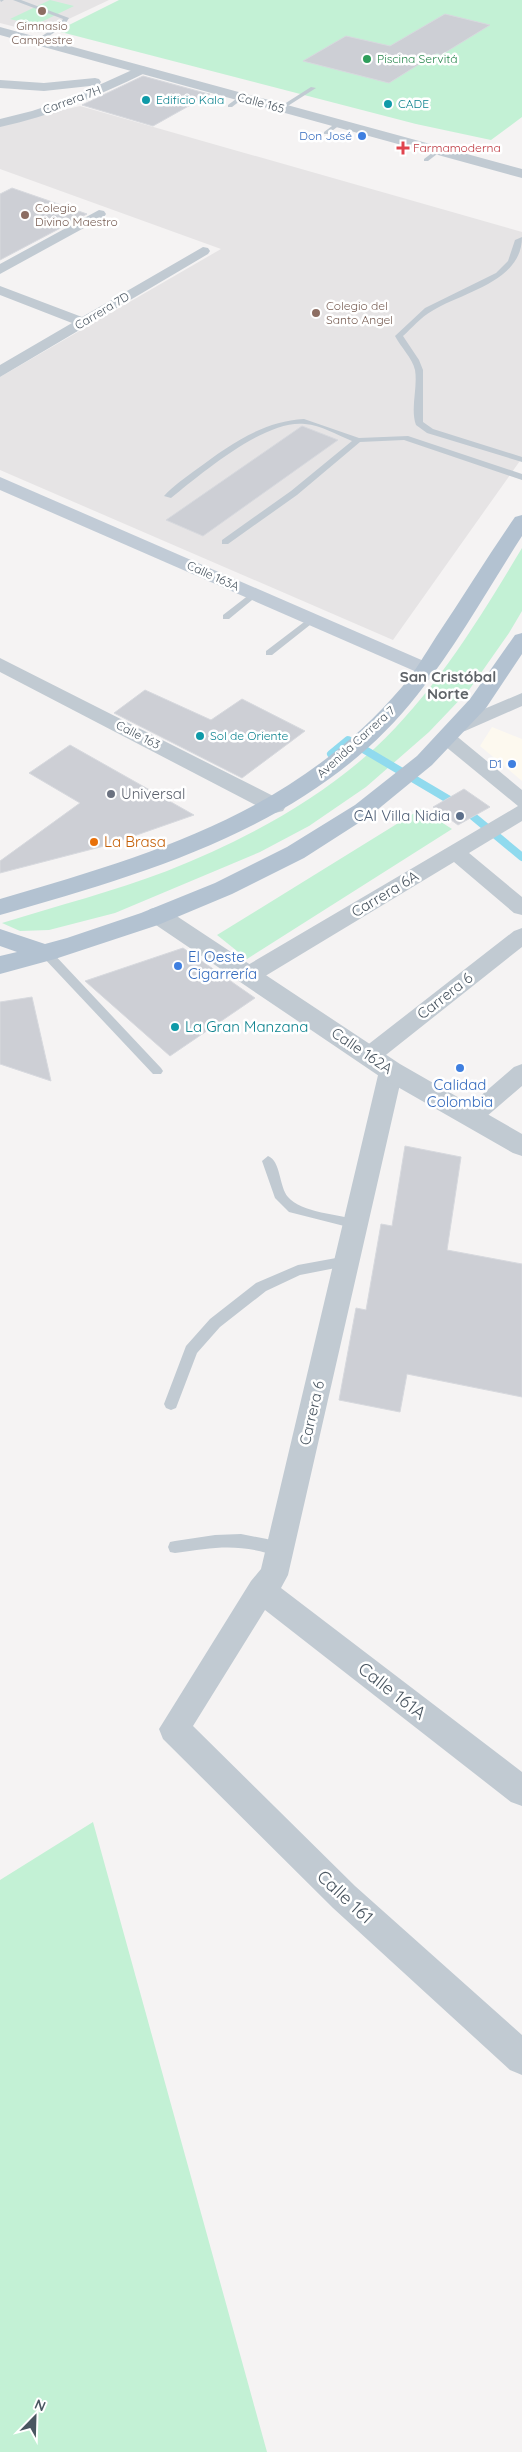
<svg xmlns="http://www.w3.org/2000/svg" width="522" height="2452" viewBox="0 0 522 2452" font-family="Quicksand,sans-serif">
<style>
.commercial{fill:#fdf9ef}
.education{fill:#e6e4e5}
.green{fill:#c3f1d5}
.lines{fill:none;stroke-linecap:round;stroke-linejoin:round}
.stream{stroke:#90daee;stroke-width:8}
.building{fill:#cdcfd5;stroke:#d7d9de}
.service{fill:#c1cad2;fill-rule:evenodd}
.minor{fill:#c1cad2;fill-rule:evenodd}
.tertiary{fill:#c1cad2;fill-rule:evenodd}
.secondary{fill:#c1cbd6;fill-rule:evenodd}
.primary{fill:#b3c2d1;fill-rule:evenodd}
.education-dot{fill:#8d6e63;stroke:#fff;stroke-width:2}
.leisure-dot{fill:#2e9e5b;stroke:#fff;stroke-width:2}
.culture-dot{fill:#0f9aa8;stroke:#fff;stroke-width:2}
.shop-dot{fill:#3f7fe0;stroke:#fff;stroke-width:2}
.health-dot{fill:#e0444e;stroke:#fff;stroke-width:2}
.worship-dot{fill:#6b7280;stroke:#fff;stroke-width:2}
.service-dot{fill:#5c6f8a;stroke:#fff;stroke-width:2}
.food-dot{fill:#e8710a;stroke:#fff;stroke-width:2}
.labels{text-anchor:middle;stroke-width:5;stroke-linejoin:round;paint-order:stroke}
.far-education-label{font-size:12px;fill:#785e54;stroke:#fff;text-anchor:start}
.far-leisure-label{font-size:12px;fill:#27864d;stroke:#fff;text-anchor:start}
.far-street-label{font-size:12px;fill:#4a5661;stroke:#fff}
.far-culture-label{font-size:12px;fill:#0d838f;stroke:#fff;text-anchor:start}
.far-shop-label{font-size:12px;fill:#366cbe;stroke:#fff;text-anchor:end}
.far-health-label{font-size:12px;fill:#be3a42;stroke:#fff;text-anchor:start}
.far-quarter-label{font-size:15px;font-weight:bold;fill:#5f6368;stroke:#fff}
.worship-label{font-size:15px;fill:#5b616d;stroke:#fff;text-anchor:start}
.service-label{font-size:15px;fill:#4e5e75;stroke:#fff;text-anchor:end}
.food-label{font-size:15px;fill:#c56008;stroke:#fff;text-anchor:start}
.street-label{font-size:15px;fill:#4a5661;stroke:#fff}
.shop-label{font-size:15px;fill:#366cbe;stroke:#fff;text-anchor:start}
.culture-label{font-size:15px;fill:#0d838f;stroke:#fff;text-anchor:start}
.near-street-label{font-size:18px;fill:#4a5661;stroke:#fff}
</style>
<rect width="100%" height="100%" fill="#f5f3f3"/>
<path class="commercial" d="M492,727L522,739V781L480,746Z"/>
<path class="education" d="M0,0H109L39,33L0,23Z
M80,106L522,232V458L393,640L0,470V377L221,249L0,169V125Z"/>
<path class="green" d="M50,0L74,6L35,25L10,19Z
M119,0H522V117L491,140L416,124L57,31Z
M522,548V611L509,633L469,690L429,732L366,787L309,826L260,852L115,913L49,930L20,931L2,923C57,906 114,891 167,871C241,842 316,802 375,748C435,692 480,618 522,548Z
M421,809L452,829L247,959L217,935Z
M93,1822L267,2452H0V1880Z"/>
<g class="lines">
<path class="stream" d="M331,754L348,740L463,808L522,857"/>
</g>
<path class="building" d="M445,14L490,25L441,55L437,53L389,83L303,61L346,36L390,46Z
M143,76L205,93L210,94L153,126L82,105Z
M12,188L87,214L0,260V194Z
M302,426L338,440L203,536L166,520Z
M145,690L211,720L242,699L305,731L242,778L114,713Z
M70,745L194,815L108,845L0,873V861L80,803L29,773Z
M464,789L490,807L458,825L433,807Z
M183,948L255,998L170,1056L85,981Z
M32,997L51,1081L0,1064V1002Z
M405,1146L461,1157L447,1250L522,1264V1397L407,1374L400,1412L339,1400L356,1308L366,1310L381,1224L392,1226Z"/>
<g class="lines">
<path class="service" d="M0,0H4L1,2Z
M13,0H21L69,18L64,26L40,42H36V40L60,24L63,19Z
M311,87L316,88L283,109L278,108Z
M240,96L245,97L232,107H228V105Z
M336,123L341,124L328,134H324V132Z
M436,150L441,151L428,161H424V159Z
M522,237C522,282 463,292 432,311C421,317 412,328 403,336L419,360L423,370V422L433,429L522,457V462L427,433L416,425C410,408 418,388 415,370C412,357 401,348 395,336L425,308L496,273L508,261L515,240Z
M304,419L359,438L408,436L522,474V480L404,440L360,442L297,495L228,544H222V540L291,491L352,441C337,435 321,425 305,424C265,419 201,474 171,498L164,496C173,486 186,477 197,469C229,445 263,421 304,419Z
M254,591L259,594L257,596L229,619H223V615Z
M312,616L315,617V621L272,655H266V651Z
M46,949L50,950L161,1068L163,1071L161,1074H153L42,956L40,953L42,950Z
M268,1156C281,1161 279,1187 288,1197C301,1213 340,1214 360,1221L362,1224L360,1227L356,1229L289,1212L275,1198L262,1161Z
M347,1256L351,1257L353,1261L351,1265L300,1275L266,1291L220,1327L197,1353L176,1408L171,1410L166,1408L164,1404L186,1346L210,1319L256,1283L298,1265Z
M241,1534L267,1539L285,1546L287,1551L285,1556L280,1557C240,1543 216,1547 175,1553L170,1552L168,1547L170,1542L175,1541L215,1535Z"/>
<path class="minor" d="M141,66L145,67L147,70L145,73C98,96 51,116 0,127V119L32,111L68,99Z
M95,78L99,79L101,82L99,85L44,91L0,88V80L44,83Z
M99,210L104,211L106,214L104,217L0,274V264Z
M203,247L208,248L210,251L208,254L0,377V365L72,323L0,295V286L82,317Z
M522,693V706L465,731L458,733L451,731L448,727L451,723Z
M447,732L454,734L522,790V821L469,853L522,897V915L514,913L454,862L257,981L249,983L241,981L238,975L241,969L518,806L440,742L437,738L440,734Z
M522,928V947L377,1062L369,1064L361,1062L357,1056L361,1050L514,931Z
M391,1062L399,1065L403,1071L288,1575L281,1588L522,1772V1806L511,1802L265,1610L193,1726L355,1886L522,2035V2075L510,2070L333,1908L163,1739L159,1729L251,1581L261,1569L379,1071L383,1065Z
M522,1064V1086L479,1123L471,1126L463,1123L459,1117L463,1111L514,1067Z"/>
<path class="tertiary" d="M0,27L522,169V178L0,35Z
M0,658L283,801L286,806L283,811L275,813L267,811L0,672Z
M158,907L166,909L400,1064L522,1134V1156L513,1153L382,1078L150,921L146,915L150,909Z"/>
<path class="secondary" d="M0,477L433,665L436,669L433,673L426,675L419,673L0,490Z"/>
<path class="primary" d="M522,515V536C488,589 457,645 418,694C317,824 152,872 0,915V899C153,854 294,813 402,687C415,672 425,654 436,637C463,597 488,556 515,517Z
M522,633V654L486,708L432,765L371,815L304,858L232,894L158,925L55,959L0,974V956L17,952L0,946V929L45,944L67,938L141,913L215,883L287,847L355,805L417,756L470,699L515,635Z"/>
</g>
<g class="education-dot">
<circle cx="42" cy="11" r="5"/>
<circle cx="25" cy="215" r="5"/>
<circle cx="316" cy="313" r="5"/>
</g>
<circle class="leisure-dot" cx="367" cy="59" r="5"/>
<g class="culture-dot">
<circle cx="146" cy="100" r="5"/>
<circle cx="388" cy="104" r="5"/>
<circle cx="200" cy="736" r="5"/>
<circle cx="175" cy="1027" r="5"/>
</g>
<g class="shop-dot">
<circle cx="362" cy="136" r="5"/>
<circle cx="512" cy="764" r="5"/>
<circle cx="178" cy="966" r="5"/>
<circle cx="460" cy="1068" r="5"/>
</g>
<path class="health-dot" d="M400.5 140.5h5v5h5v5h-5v5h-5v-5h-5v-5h5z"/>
<circle class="worship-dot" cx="111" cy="794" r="5"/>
<circle class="service-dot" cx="460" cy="816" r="5"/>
<circle class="food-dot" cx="94" cy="842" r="5"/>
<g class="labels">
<g class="far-education-label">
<text x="42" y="30" text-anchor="middle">Gimnasio<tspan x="42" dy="14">Campestre</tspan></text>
<text x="35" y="212">Colegio<tspan x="35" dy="14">Divino Maestro</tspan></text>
<text x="326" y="310">Colegio del<tspan x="326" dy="14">Santo Angel</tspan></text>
</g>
<g class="far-leisure-label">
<text x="377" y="63">Piscina Servitá</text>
</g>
<g class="far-street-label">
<text transform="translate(72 100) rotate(-20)" y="4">Carrera 7H</text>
<text transform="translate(261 103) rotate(15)" y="4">Calle 165</text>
<text transform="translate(102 311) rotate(-31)" y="4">Carrera 7D</text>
<text transform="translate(213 576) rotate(24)" y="4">Calle 163A</text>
<text transform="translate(138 735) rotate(27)" y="4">Calle 163</text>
<text transform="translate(356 742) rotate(-42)" y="4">Avenida Carrera 7</text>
</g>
<g class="far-culture-label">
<text x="156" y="104">Edificio Kala</text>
<text x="398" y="108">CADE</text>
<text x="210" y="740">Sol de Oriente</text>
</g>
<g class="far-shop-label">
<text x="352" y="140">Don José</text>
<text x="502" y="768">D1</text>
</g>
<g class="far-health-label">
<text x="413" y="152">Farmamoderna</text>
</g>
<g class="far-quarter-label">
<text x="448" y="682">San Cristóbal<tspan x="448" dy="17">Norte</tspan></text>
</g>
<g class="worship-label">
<text x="121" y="799">Universal</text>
</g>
<g class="service-label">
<text x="450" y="821">CAI Villa Nidia</text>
</g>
<g class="food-label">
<text x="104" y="847">La Brasa</text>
</g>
<g class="street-label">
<text transform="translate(385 894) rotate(-31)" y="5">Carrera 6A</text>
<text transform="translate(445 996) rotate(-38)" y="5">Carrera 6</text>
<text transform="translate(362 1051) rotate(34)" y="5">Calle 162A</text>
<text transform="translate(312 1413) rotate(-77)" y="5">Carrera 6</text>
</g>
<g class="shop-label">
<text x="188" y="962">El Oeste<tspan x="188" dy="17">Cigarrería</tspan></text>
<text x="460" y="1090" text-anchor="middle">Calidad<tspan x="460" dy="17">Colombia</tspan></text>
</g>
<g class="culture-label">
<text x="185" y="1032">La Gran Manzana</text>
</g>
<g class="near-street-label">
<text transform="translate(392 1691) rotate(38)" y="6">Calle 161A</text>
<text transform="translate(345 1897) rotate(43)" y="6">Calle 161</text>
</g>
</g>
<g transform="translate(35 2417) rotate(23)" stroke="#ffffff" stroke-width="4" paint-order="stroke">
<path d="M0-4L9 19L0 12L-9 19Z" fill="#4a5661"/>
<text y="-8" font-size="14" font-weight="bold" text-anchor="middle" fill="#4a5661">N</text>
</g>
</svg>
